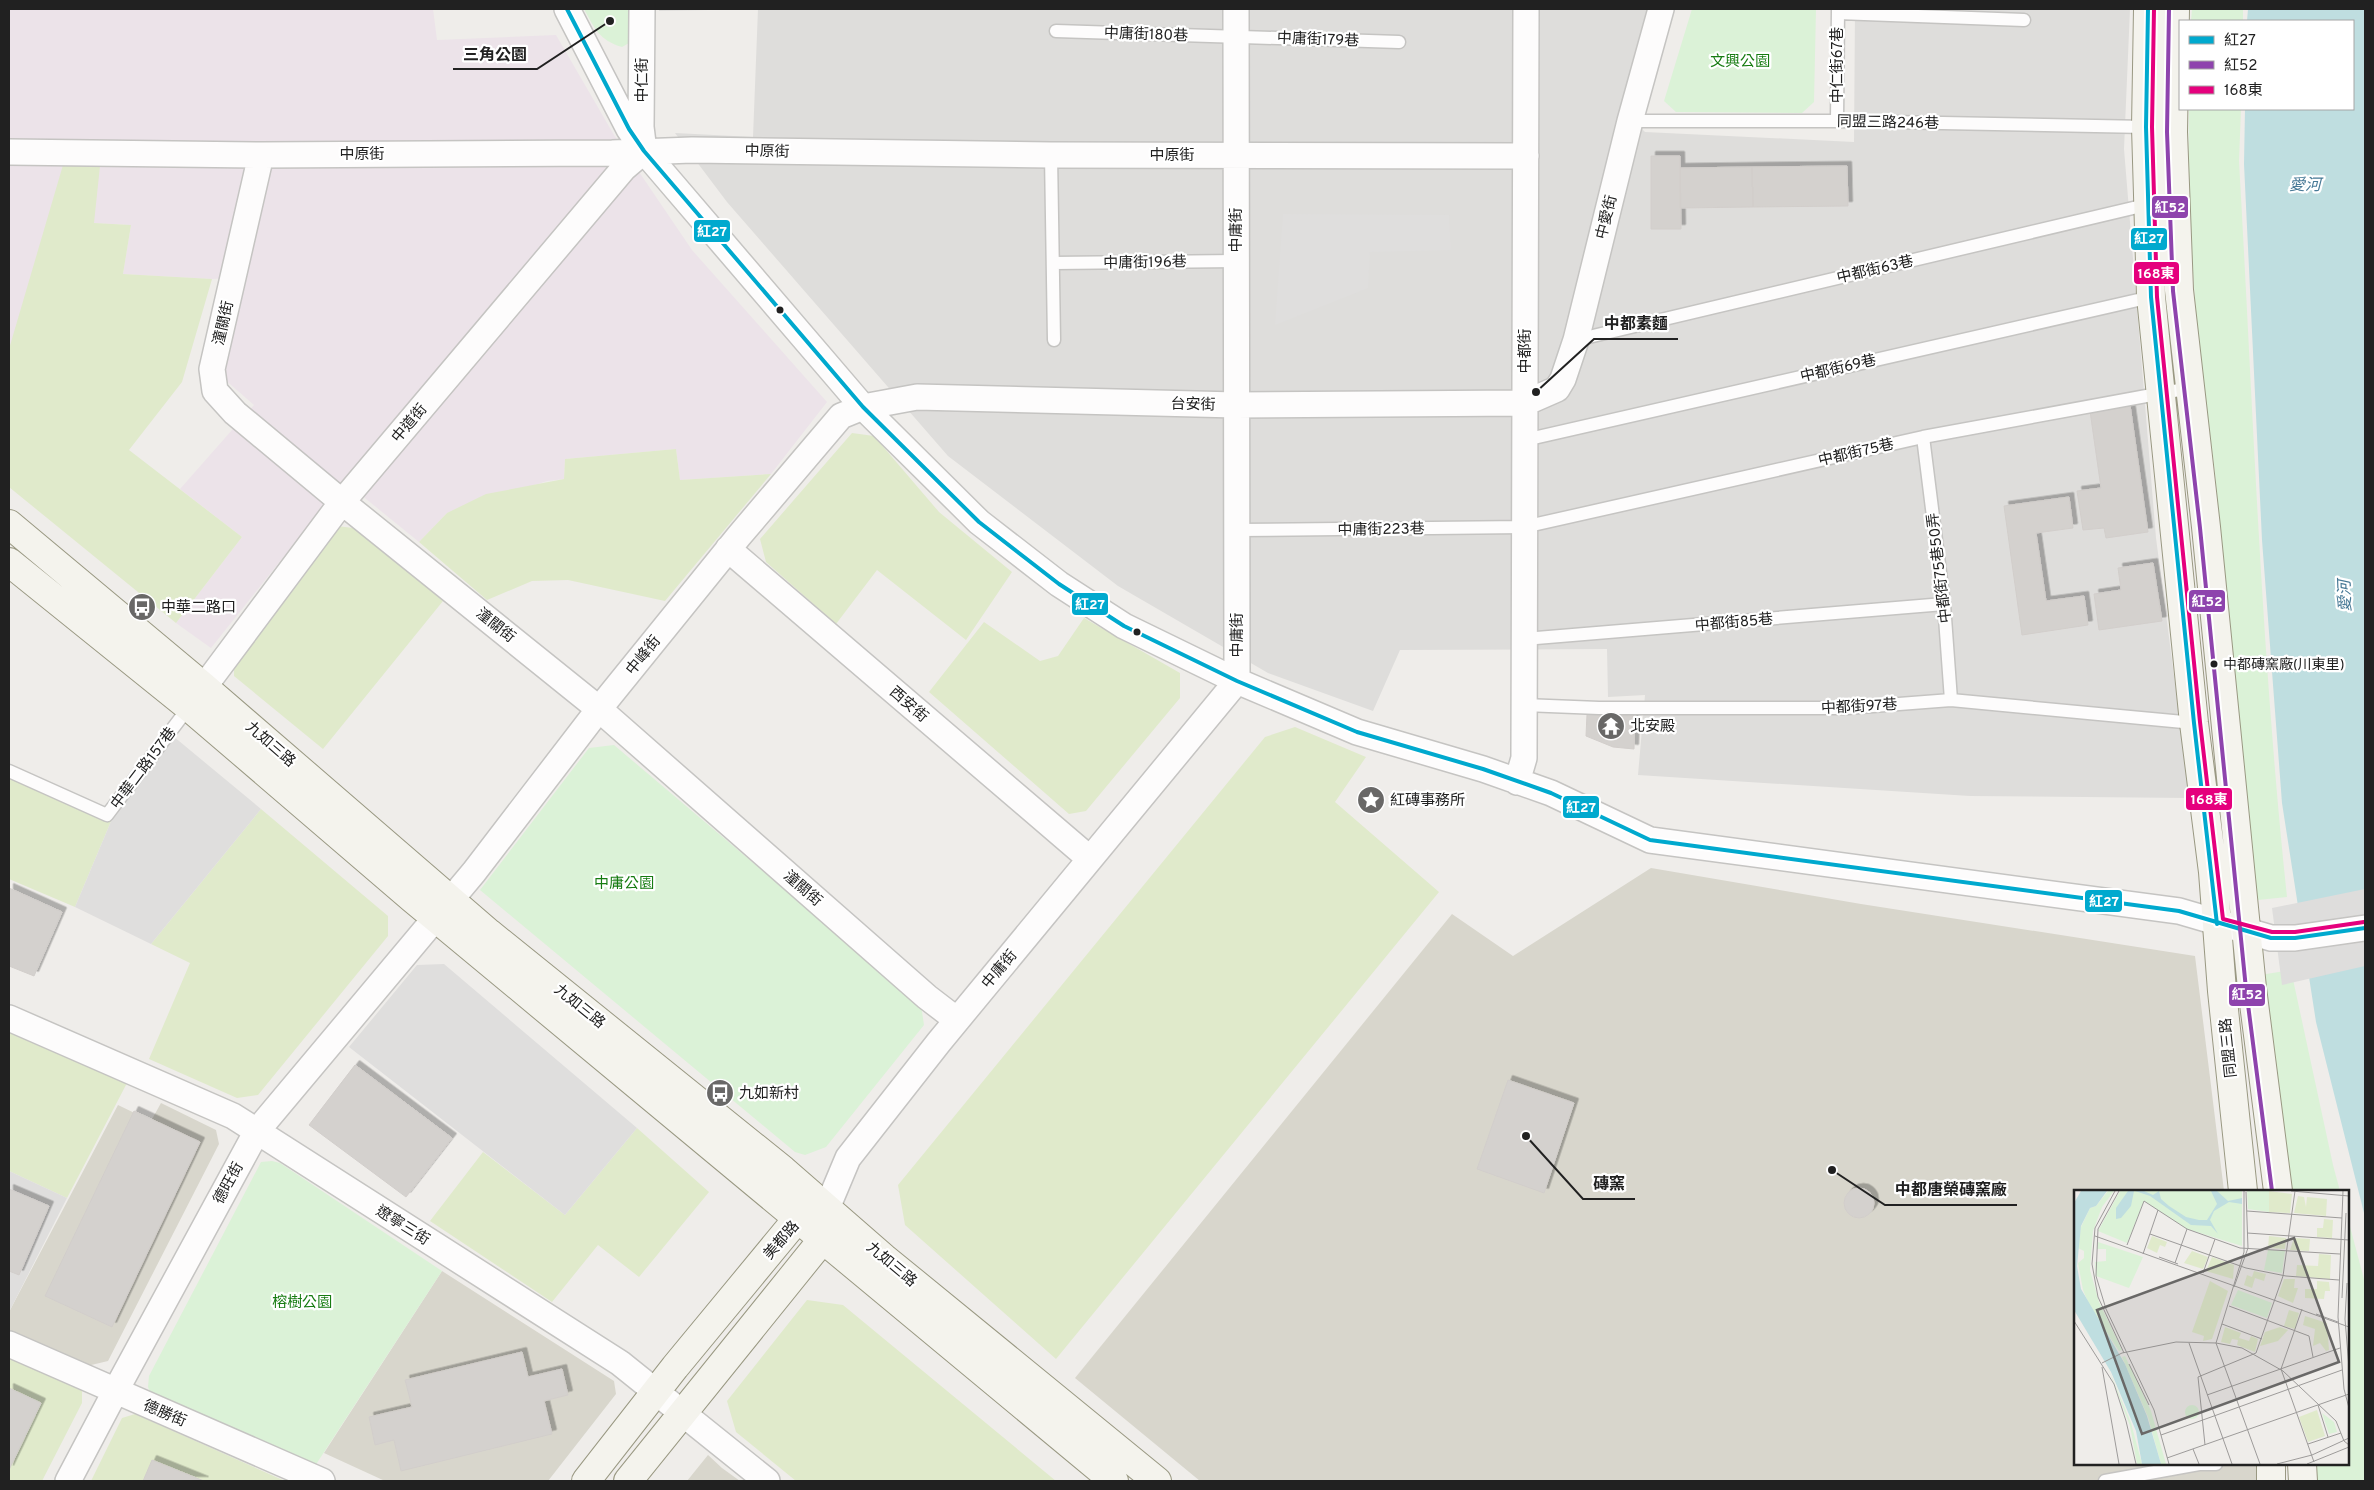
<svg xmlns="http://www.w3.org/2000/svg" width="2374" height="1490" viewBox="0 0 2374 1490" font-family="Overpass,'Noto Sans TC',sans-serif">
<style>
.residential{fill:#dedddb}
.industrial{fill:#ece3e9}
.construction{fill:#d8d6cc}
.grass{fill:#e0eacb}
.park{fill:#dbf2d7}
.parking{fill:#dfdedd}
.water{fill:#bfdee0}
.pier{fill:#dedddc}
.building{fill:#d4d1ce;stroke:#d2cecb;filter:url(#shadow)}
.lines{fill:none;stroke-linecap:round;stroke-linejoin:round}
.lane-casing{stroke:#c5c4c2;stroke-width:15}
.street-casing{stroke:#c5c4c2;stroke-width:28}
.secondary-casing{stroke:#999882;stroke-width:30}
.lane{stroke:#fdfcfc;stroke-width:12}
.street{stroke:#fdfcfc;stroke-width:25}
.secondary{stroke:#f4f3ed;stroke-width:28}
.bus-1-casing{stroke:#fff;stroke-width:8}
.bus-2-casing{stroke:#fff;stroke-width:8}
.bus-3-casing{stroke:#fff;stroke-width:8}
.bus-1{stroke:#00a9ce;stroke-width:4}
.bus-2{stroke:#8e44ad;stroke-width:4}
.bus-3{stroke:#e5007d;stroke-width:4}
.bus-dot{fill:#212121;stroke:#fff;stroke-width:2}
.labels{text-anchor:middle;stroke-width:4.5;stroke-linejoin:round;paint-order:stroke}
.bus-label{font-size:14px;fill:#212121;stroke:#fff;text-anchor:start}
.street-label{font-size:15px;fill:#212121;stroke:#fff}
.park-label{font-size:15px;fill:#177c12;stroke:#fff}
.poi-label{font-size:15px;fill:#212121;stroke:#fff;text-anchor:start}
.water-label{font-size:16px;font-style:italic;fill:#477996;stroke:#fff}
.inset-road{fill:none;stroke:#9d9b9a;stroke-width:1}
.view{fill:#696867;fill-opacity:0.15;stroke:#696867;stroke-width:2.5}
.inset-edge{fill:none;stroke:#212121;stroke-width:2.5}
.leader{fill:none;stroke:#212121;stroke-width:2}
.callout-dot{fill:#212121;stroke:#fff;stroke-width:2}
.callout-label{font-size:16px;text-anchor:middle;font-weight:bold;fill:#212121;stroke:#fff;stroke-width:4.5;stroke-linejoin:round;paint-order:stroke}
.line-badge{stroke:#fff;stroke-width:2}
.badge-label{font-size:14px;text-anchor:middle;font-weight:bold;fill:#fff}
</style>
<defs>
<filter id="shadow"><feDropShadow dx="4.5" dy="-4.5" stdDeviation="0" flood-color="#0004"/></filter>
</defs>
<rect width="100%" height="100%" fill="#efedea"/>
<path class="residential" d="M659,9H1647L1620,107L1645,132L1854,142L1855,9H2130L2124,149L2156,538L2190,798L1970,796L1638,775L1645,695L1608,697L1607,649L1400,650L1373,711L1268,673L1118,586L948,456L727,202L675,133L753,137L758,9L659,11Z"/>
<path class="industrial" d="M9,9H433L437,40L556,35L614,135L692,250L827,402L771,474L680,480L676,449L565,459L564,479L547,481L447,513L419,542L344,481L211,648L176,623L242,537L180,489L254,405L223,378L247,277L212,279L123,274L131,225L94,223L9,349Z"/>
<path class="construction" d="M1651,868L1861,904L2195,956L2224,1191H2075V1464H2258L2260,1481H1200L1075,1378L1452,914L1513,956Z
M161,1103L216,1130L219,1144L108,1361L87,1366L9,1330V1312L118,1105L151,1121Z
M442,1271L614,1381L616,1394L548,1481H385L324,1453Z
M708,1455L722,1468L740,1481H687Z"/>
<path class="grass" d="M63,165L100,166L94,223L131,225L123,274L212,279L182,382L129,450L242,537L176,623L9,487V349Z
M852,433L874,436L939,512L1012,572L966,640L877,570L836,624L766,562L760,539Z
M676,449L680,480L771,474L665,601L568,580L532,581L487,600L419,542L447,513L486,494L564,479L565,459Z
M337,526L361,529L443,601L323,749L234,676V660Z
M1084,618L1180,673V698L1086,811L1069,814L929,692L984,622L1040,661L1058,656Z
M1295,727L1366,757L1335,802L1439,892L1056,1359L905,1225L898,1185L1265,737Z
M9,774L112,819L75,907L9,879Z
M261,809L388,916V936L258,1095L237,1098L149,1059L190,963L151,944Z
M9,1030L127,1083L67,1198L9,1171Z
M637,1128L709,1192L639,1277L598,1245L552,1302L430,1221L483,1152L565,1215Z
M807,1300L843,1305L1056,1481H796L736,1432L727,1401Z
M9,1351L82,1385V1403L42,1481H9Z
M135,1414L285,1481H91L122,1418Z"/>
<path class="park" d="M584,9H628L629,43L622,47C599,40 595,29 584,9Z
M1692,9H1816L1814,102L1802,113L1676,112L1664,101Z
M2192,9H2243V21H2191Z
M2189,109H2241L2239,161C2253,406 2261,653 2287,897L2258,900L2251,898L2215,473L2198,339L2188,205Z
M614,745L921,1005L924,1025L826,1147L805,1155L795,1152L480,890L589,748Z
M2291,970L2333,1165L2340,1191H2286L2260,975Z
M272,1161L280,1163L442,1271L313,1469L150,1392L148,1387L149,1376L261,1162Z
M2348,1219L2365,1283V1481H2309L2308,1464H2348Z"/>
<path class="parking" d="M1283,214L1449,215L1451,250L1370,252L1368,288L1275,325Z
M173,736L261,809L151,944L75,907L112,819Z
M444,964L637,1128L565,1215L349,1047L417,965Z
M9,1171L67,1198L9,1312Z"/>
<path class="water" d="M2248,9H2365V1217L2316,1022L2282,803L2262,540L2244,164L2245,109H2353V21H2247Z"/>
<path class="pier" d="M2365,889V966L2282,985L2272,908Z"/>
<path class="building" d="M1651,156H1680L1681,229H1651Z
M1847,166L1848,206L1753,207L1752,167Z
M1752,167L1753,207L1680,208V168Z
M2130,405L2148,532L2106,538L2104,528L2083,530L2077,491L2101,488L2090,411Z
M2069,497L2073,528L2036,533L2046,601L2084,596L2088,625L2022,635L2004,506Z
M2153,563L2162,621L2099,630L2094,594L2121,590L2118,568Z
M1587,714L1635,716L1634,749L1613,747L1586,736Z
M9,888L62,912L34,976L9,966Z
M355,1065L452,1138L406,1197L309,1125Z
M1508,1080L1574,1103L1544,1193L1477,1169Z
M134,1111L200,1142L112,1327L45,1296Z
M1844 1203a15 15 0 1 1 30 0a15 15 0 1 1-30 0Z
M9,1189L49,1206L19,1275L9,1271Z
M522,1352L528,1377L562,1369L568,1395L544,1401L552,1434L401,1471L394,1440L375,1445L369,1417L412,1407L405,1380Z
M9,1388L41,1403L9,1470Z
M152,1460L204,1481H143Z"/>
<g class="lines">
<g class="lane-casing">
<path id="lane" d="M1838,13L2024,20
M1056,31L1399,42
M1630,121H1837L2146,127
M1837,121L1838,9
M1051,155L1054,340
M1054,263L1236,261
M1576,340L2150,204
M1923,437L1944,604L1951,700
M1525,440L2151,297
M1237,530L1524,527L1923,437L2190,388
M1524,639L1944,604
M1524,705L1599,708H1847L1951,700L2194,723
M9,771L107,815L189,707
M2105,1481L2199,1464H2216"/>
</g>
<g class="street-casing">
<path id="street" d="M567,9L629,129L644,151L863,407L979,522L1059,584L1124,626L1237,681L1357,732L1483,769L1551,793L1650,840L2179,911L2271,938H2295L2365,928
M9,152L261,155L612,153L692,150L1051,155L1526,156
M261,155L212,369L215,391L235,413L342,502L599,709L927,997L957,1020
M728,549L1090,859
M192,703L342,502L624,168L644,151L641,127L642,9
M1517,782L1524,758L1526,9
M9,1018L233,1116L620,1363L767,1481
M827,1208L848,1158L939,1042L1237,681L1236,9
M9,1344L322,1481
M68,1481L115,1392L257,1131L474,872L599,709L739,536L841,416L863,407L917,397L1236,405L1525,403L1557,389L1563,379L1576,340L1630,121L1661,9"/>
</g>
<g class="secondary-casing">
<path id="secondary" d="M2148,9L2146,127L2151,297L2194,723L2213,872L2222,991L2243,1191
M2175,9L2173,132L2179,290L2206,527L2252,988L2278,1191
M9,524L204,687L489,933L783,1170L884,1258L1157,1481
M9,562L189,707L413,899L1114,1481
M2271,1464V1481
M2302,1464L2303,1481
M586,1481L675,1367L798,1218L815,1212
M628,1481L823,1239L825,1222"/>
</g>
<use href="#lane" class="lane"/>
<use href="#street" class="street"/>
<use href="#secondary" class="secondary"/>
<g class="bus-1-casing">
<path id="bus-1" d="M567,9L629,129L644,151L863,407L979,522L1059,584L1124,626L1237,681L1357,732L1483,769L1551,793L1650,840L2179,911L2271,938H2295L2365,928
M2148,9L2146,127L2151,297L2194,723L2217,924"/>
</g>
<g class="bus-2-casing">
<path id="bus-2" d="M2169,9L2167,132L2173,291L2200,528L2246,989L2272,1191"/>
</g>
<g class="bus-3-casing">
<path id="bus-3" d="M2154,9L2152,127L2157,297L2200,722L2223,919L2272,932H2295L2364,922"/>
</g>
<use href="#bus-1" class="bus-1"/>
<use href="#bus-2" class="bus-2"/>
<use href="#bus-3" class="bus-3"/>
</g>
<defs>
<g id="bus-disc" transform="scale(1.4375)"><circle r="9.5" fill="#696867" stroke="#fff"/><path d="M-5-6H5V4H4V6H2V4H-2V6H-4V4H-5ZM-3.5-4V0h7V-4ZM-3.5 1.2v1.5H-2V1.2ZM2 1.2v1.5H3.5V1.2Z" fill="#fff"/></g>
<g id="temple-disc" transform="scale(1.4375)"><circle r="9.5" fill="#696867" stroke="#fff"/><path d="M0-6L5-2H3V0L6.5 2.5H4V6H1.5V3h-3V6H-4V2.5H-6.5L-3 0V-2H-5Z" fill="#fff"/></g>
<g id="sight-disc" transform="scale(1.4375)"><circle r="9.5" fill="#696867" stroke="#fff"/><path d="M0-6L1.8-2.2L6-1.7L2.9 1.2L3.7 5.4L0 3.3L-3.7 5.4L-2.9 1.2L-6-1.7L-1.8-2.2Z" fill="#fff"/></g>
</defs>
<g fill-rule="evenodd">
<use href="#bus-disc" x="142" y="607"/>
<use href="#temple-disc" x="1611" y="726"/>
<use href="#sight-disc" x="1371" y="800"/>
<use href="#bus-disc" x="720" y="1093"/>
</g>
<g class="bus-dot">
<circle cx="780" cy="310" r="4.5"/>
<circle cx="1137" cy="632" r="4.5"/>
<circle cx="2214" cy="664" r="4.5"/>
</g>
<g class="labels">
<g class="bus-label">
<text x="2223" y="669">中都磚窯廠(川東里)</text>
</g>
<g class="street-label">
<text transform="translate(1146 34) rotate(2)" y="5">中庸街180巷</text>
<text transform="translate(1318 39) rotate(2)" y="5">中庸街179巷</text>
<text transform="translate(1837 65) rotate(-90)" y="5">中仁街67巷</text>
<text transform="translate(642 80) rotate(-90)" y="5">中仁街</text>
<text transform="translate(1888 122) rotate(1)" y="5">同盟三路246巷</text>
<text transform="translate(767 151) rotate(1)" y="5">中原街</text>
<text x="362" y="159">中原街</text>
<text x="1172" y="160">中原街</text>
<text transform="translate(1606 217) rotate(-76)" y="5">中愛街</text>
<text transform="translate(1236 230) rotate(-90)" y="5">中庸街</text>
<text transform="translate(1145 262) rotate(-1)" y="5">中庸街196巷</text>
<text transform="translate(1875 269) rotate(-13)" y="5">中都街63巷</text>
<text transform="translate(223 323) rotate(-77)" y="5">潼關街</text>
<text transform="translate(1525 351) rotate(-90)" y="5">中都街</text>
<text transform="translate(1838 368) rotate(-13)" y="5">中都街69巷</text>
<text transform="translate(1193 404) rotate(1)" y="5">台安街</text>
<text transform="translate(409 423) rotate(-50)" y="5">中道街</text>
<text transform="translate(1856 452) rotate(-13)" y="5">中都街75巷</text>
<text transform="translate(1381 529) rotate(-1)" y="5">中庸街223巷</text>
<text transform="translate(1939 568) rotate(-97)" y="5">中都街75巷50弄</text>
<text transform="translate(1734 622) rotate(-5)" y="5">中都街85巷</text>
<text transform="translate(496 625) rotate(39)" y="5">潼關街</text>
<text transform="translate(1237 635) rotate(-90)" y="5">中庸街</text>
<text transform="translate(643 655) rotate(-51)" y="5">中峰街</text>
<text transform="translate(909 704) rotate(41)" y="5">西安街</text>
<text transform="translate(1859 706) rotate(-3)" y="5">中都街97巷</text>
<text transform="translate(271 744) rotate(41)" y="5">九如三路</text>
<text transform="translate(143 768) rotate(-53)" y="5">中華二路157巷</text>
<text transform="translate(803 888) rotate(41)" y="5">潼關街</text>
<text transform="translate(999 969) rotate(-50)" y="5">中庸街</text>
<text transform="translate(580 1006) rotate(39)" y="5">九如三路</text>
<text transform="translate(2228 1048) rotate(-96)" y="5">同盟三路</text>
<text transform="translate(228 1183) rotate(-61)" y="5">德旺街</text>
<text transform="translate(403 1225) rotate(32)" y="5">遼寧三街</text>
<text transform="translate(781 1240) rotate(-49)" y="5">美都路</text>
<text transform="translate(892 1264) rotate(40)" y="5">九如三路</text>
<text transform="translate(165 1413) rotate(23)" y="5">德勝街</text>
</g>
<g class="park-label">
<text x="1740" y="66">文興公園</text>
<text x="624" y="888">中庸公園</text>
<text x="302" y="1307">榕樹公園</text>
</g>
<g class="poi-label">
<text x="161" y="612">中華二路口</text>
<text x="1630" y="731">北安殿</text>
<text x="1390" y="805">紅磚事務所</text>
<text x="739" y="1098">九如新村</text>
</g>
<g class="water-label">
<text x="2305" y="190">愛河</text>
<text transform="translate(2344 596) rotate(-92)" y="6">愛河</text>
</g>
</g>
<g transform="translate(2074 1190)">
<rect width="275" height="275" fill="#efedea"/>
<path d="M195,1L218,4L216,23L195,22ZM224,6L230,7L232,17L233,7L253,9L252,26L220,23ZM250,29L259,30L258,48L243,47V38H249ZM78,46L93,52L91,57L86,55L83,63L73,58ZM195,46L212,48L211,59L194,58ZM220,48L236,49L235,61L216,60ZM118,61L134,67L129,79L110,73ZM245,64L257,65L256,89L222,86L223,75L244,76ZM138,67L160,75L159,89L132,81ZM180,81L192,84L190,91L181,88L178,98L170,95L173,85L178,87ZM210,89H221L220,98H224L219,113L204,106ZM136,91L154,101L138,149L129,151L130,146L118,142ZM243,91L255,92L256,101H251L250,109L231,108V99H243ZM215,120L225,123L221,139L210,136ZM231,126L253,133L255,160L252,161L246,153L239,156L241,139L229,135ZM151,137L167,143L165,148L175,151L177,146L184,149L181,162L163,155L164,150L158,149L156,154L147,152ZM206,137L214,140L204,151L186,156L191,142ZM243,220L251,246L234,252L225,227Z" fill="#e0eacb"/>
<path d="M34,1H40L28,17L19,41L16,80L25,112L48,160L45,161L17,119L9,100L4,73L10,68V61L4,58L7,37L16,18L22,16ZM46,1H168V56L113,39L70,11L53,53L24,41ZM173,1H195V22L174,19ZM24,52L69,67L55,98L22,86L21,72L32,71V59H23ZM194,60L211,61L208,83L190,80ZM164,100L198,113L193,128L157,115ZM51,166L77,221L92,274H87L74,227L48,167ZM33,175L57,233L68,274H63L56,236ZM111 222a7 7 0 1 1 14 0a7 7 0 1 1-14 0ZM248,223L260,232L263,242L255,244Z" fill="#dbf2d7"/>
<path d="M7,1H33L22,16L16,18L7,36L3,76L7,99L51,174L73,226L87,274H68L62,241L37,182L0,120V13ZM54,1H60L57,16L47,28L42,29V18ZM61,1H70L79,5L85,1L87,9L95,16L112,27L125,30H133L143,14L137,1H143L154,11L168,8V14L155,12L140,21L136,30L144,44L137,36L117,35L76,6Z" fill="#bfdee0"/>
<path class="inset-road" d="M41,1L21,38L18,74L24,107L50,163M45,1L24,39L22,86L32,119L80,220L95,274M170,1V62L142,153L186,274M217,1L275,6M269,1L264,127L270,199L275,218M173,21L268,28M173,43L275,50M76,44L172,78L212,86L265,90M21,46L275,137M53,55L70,11L113,39L166,58L266,64M69,64L84,20M85,67L104,74M101,73L113,39M129,83L141,49M273,93L271,129L275,178M160,97L174,58L172,2M268,108L272,23M155,116L235,146L239,167M228,119L207,179L240,272M242,124L264,132M0,131L40,194L52,231L62,274M148,134L188,149M115,153L158,274M28,173L48,163L102,152L142,153L168,158L209,181L262,231L270,251L275,255M55,174L75,215M28,177L45,274M133,205L266,158M244,215L254,247M87,245L268,180M234,254L267,243M131,255L124,187L182,163L209,86L221,1M119,259L125,274M93,268L275,204M203,274L238,265L275,248M233,274L275,257"/>
<path class="view" d="M220,48L265,172L68,244L23,120Z"/>
<rect width="275" height="275" class="inset-edge"/>
</g>
<path class="leader" d="M610 21L537 69H453M1536 392L1594 339H1678M1526 1136L1583 1199H1635M1832 1170L1885 1205H2017"/>
<g class="callout-dot">
<circle cx="610" cy="21" r="5"/>
<circle cx="1536" cy="392" r="5"/>
<circle cx="1526" cy="1136" r="5"/>
<circle cx="1832" cy="1170" r="5"/>
</g>
<g class="callout-label">
<text x="495" y="60">三角公園</text>
<text x="1636" y="329">中都素麵</text>
<text x="1609" y="1189">磚窯</text>
<text x="1951" y="1195">中都唐榮磚窯廠</text>
</g>
<g class="line-badge">
<rect x="2151" y="195" width="38" height="24" rx="5" fill="#8e44ad"/>
<rect x="693" y="219" width="38" height="24" rx="5" fill="#00a9ce"/>
<rect x="2130" y="227" width="38" height="24" rx="5" fill="#00a9ce"/>
<rect x="2133" y="261" width="47" height="24" rx="5" fill="#e5007d"/>
<rect x="2188" y="589" width="38" height="24" rx="5" fill="#8e44ad"/>
<rect x="1071" y="592" width="38" height="24" rx="5" fill="#00a9ce"/>
<rect x="2185" y="787" width="48" height="24" rx="5" fill="#e5007d"/>
<rect x="1562" y="795" width="38" height="24" rx="5" fill="#00a9ce"/>
<rect x="2084" y="889" width="39" height="24" rx="5" fill="#00a9ce"/>
<rect x="2228" y="983" width="38" height="24" rx="5" fill="#8e44ad"/>
</g>
<g class="badge-label">
<text x="2170" y="212">紅52</text>
<text x="712" y="236">紅27</text>
<text x="2149" y="243">紅27</text>
<text x="2156" y="278">168東</text>
<text x="2207" y="606">紅52</text>
<text x="1090" y="609">紅27</text>
<text x="2209" y="804">168東</text>
<text x="1581" y="812">紅27</text>
<text x="2104" y="906">紅27</text>
<text x="2247" y="999">紅52</text>
</g>
<rect width="2374" height="1490" fill="none" stroke="#212121" stroke-width="20"/>
<rect x="2179" y="20" width="175" height="90" fill="#ffffff" stroke="#a6a6a6"/>
<rect x="2189" y="36" width="25" height="8" fill="#00a9ce" stroke="#a6a6a6"/>
<text x="2224" y="45" font-size="15" fill="#212121">紅27</text>
<rect x="2189" y="61" width="25" height="8" fill="#8e44ad" stroke="#a6a6a6"/>
<text x="2224" y="70" font-size="15" fill="#212121">紅52</text>
<rect x="2189" y="86" width="25" height="8" fill="#e5007d" stroke="#a6a6a6"/>
<text x="2224" y="95" font-size="15" fill="#212121">168東</text>
</svg>
